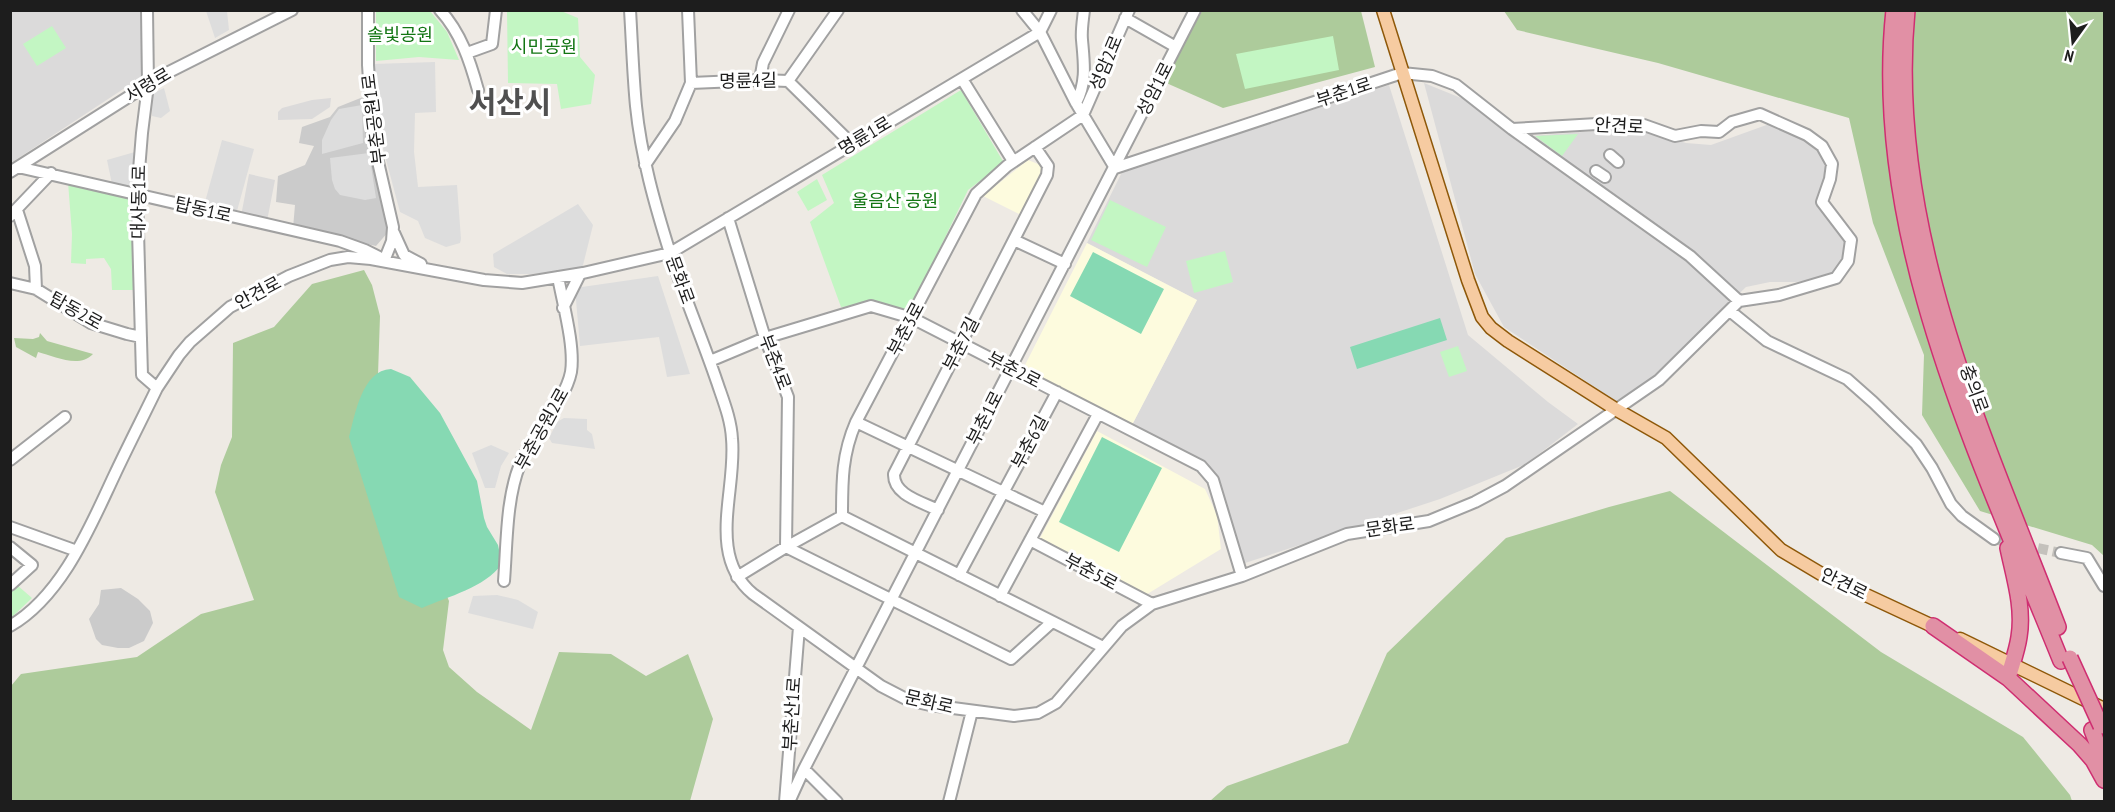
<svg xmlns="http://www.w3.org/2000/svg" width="2115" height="812" viewBox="0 0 2115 812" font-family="'PT Sans Narrow','Noto Sans KR',sans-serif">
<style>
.residential{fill:#dbdada}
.education{fill:#fdfbde}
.religious{fill:#cbcbcb}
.forest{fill:#adcb9b}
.park{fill:#c3f6c3}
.pitch{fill:#86d9b3}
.parking{fill:#ddd}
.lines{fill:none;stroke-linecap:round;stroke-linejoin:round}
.minor-tunnel{stroke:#c4c1bc;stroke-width:10;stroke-dasharray:10 5;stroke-linecap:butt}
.minor-casing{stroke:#a1a1a1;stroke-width:14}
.major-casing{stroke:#8e5809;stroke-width:15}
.highway-casing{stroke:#cf2e71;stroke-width:18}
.minor{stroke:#fff;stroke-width:10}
.major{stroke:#f6cba1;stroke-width:12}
.highway{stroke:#e190a5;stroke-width:15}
.highway-bridge-casing{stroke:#cf2e71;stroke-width:18;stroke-linecap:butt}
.highway-bridge{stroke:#e190a5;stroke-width:15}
.labels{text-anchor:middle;stroke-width:6;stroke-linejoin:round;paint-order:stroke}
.park-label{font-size:18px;fill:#127513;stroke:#fff}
.street-label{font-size:18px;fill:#1d1d1d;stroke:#fff}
.town-label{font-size:30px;font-weight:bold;fill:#505050;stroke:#fff}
</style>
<rect width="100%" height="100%" fill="#eeeae4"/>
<path class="residential" d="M11,11H143V76L11,163Z
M1424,83L1466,100L1518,137L1634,128L1686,143L1711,145L1772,123L1803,138L1823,157L1828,170L1816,203L1838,226L1846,242L1842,264L1832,273L1817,280L1796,282H1770L1746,287L1649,380L1616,401L1504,327L1475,274Z
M1389,85L1468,335L1548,402L1578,424L1526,464L1440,499L1245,563L1208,463L1132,425L1197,300L1087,243L1122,172Z
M331,98L330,107L312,119L278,120V112L282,108L312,100Z
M249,174L275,180L267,221L241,216Z"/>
<path class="education" d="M1028,160L1043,166L1044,176L1021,215L983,196Z
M1087,243L1197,300L1132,425L1023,369Z
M1097,431L1205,489L1217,515L1221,549L1144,596L1039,540Z"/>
<path class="religious" d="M363,97L389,231L376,246L293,228L295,205L276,202L278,176L305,165L314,146L299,143L302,127L330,117L338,107Z
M121,588L138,599L150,611L153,623L144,641L129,648H118L102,645L96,639L89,619L99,604L101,590Z"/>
<path class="forest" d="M1202,11H1361L1375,67L1223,108L1164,82Z
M1504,11H2104V556L2092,545L1980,511L1922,415L1924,355L1873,223L1849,118L1658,63L1517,30Z
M364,270L372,285L380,316L377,404L398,480L449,601L443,650L449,667L477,692L531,730L559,652L611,654L646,676L688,654L713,719L690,801L11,802V686L21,674L137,657L201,614L254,600L215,492L221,465L232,437L233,343L274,327L312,284Z
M40,333L47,341L93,354C79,369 54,356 38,352L36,358L16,347L14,338L33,339L39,337Z
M1670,491L1881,652L2023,737L2070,795L2072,801H1210L1227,786L1348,743L1387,653L1506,538L1609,507Z"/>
<path class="park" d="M376,11H430L447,32L459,60L419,57L376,61Z
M507,11H561L578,18L580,57L595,75L591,104L561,109L557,84L508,83Z
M52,26L66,48L37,66L23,44Z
M1333,36L1339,70L1245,89L1236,54Z
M961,90L1004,163L968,190L908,314L875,304L841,307L810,222L834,203L822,175Z
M1578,134L1562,156L1535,136Z
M817,179L827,200L808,211L797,192Z
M68,182L132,200L133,290H112L111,269L104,258L86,259V264L71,263L72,234Z
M1110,200L1166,227L1147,267L1091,240Z
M1225,251L1233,282L1194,293L1186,261Z
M1458,346L1467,371L1449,377L1440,352Z
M17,585L32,598L11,618L10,592Z"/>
<path class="pitch" d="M1093,252L1164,289L1141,334L1070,296Z
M1440,318L1447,340L1357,369L1350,347Z
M391,369L410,377L440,413L477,481L484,518L487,527L498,545L502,564C484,588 449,596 422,608L399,597L349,437C355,415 362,370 391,369Z
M1102,437L1162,468L1119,552L1059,522Z"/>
<path class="parking" d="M206,11H227L229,30L215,38Z
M435,62L436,112L415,113L414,152L418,187L457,185L461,239L460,243L446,247L425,238L418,221L400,212L377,126L373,64Z
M164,88L170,111L161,118L152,116V94Z
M362,105L363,143L322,154V140L331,120L339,109Z
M222,140L254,149L237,211L205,202Z
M135,152L133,187L112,184L107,160Z
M369,153L376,198L365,200L340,195L335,189L332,180L330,158Z
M578,204L593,225L582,269L532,274H507L494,267L493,254Z
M658,276L690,374L667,377L659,337L580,346L575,288Z
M564,418L587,419V430L592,434L595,449L552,443L549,438L557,422Z
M491,445L509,453L501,466L495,488H485L472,453Z
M497,595L518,600L538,612L533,629L468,613L473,596Z"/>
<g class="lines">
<path class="minor-tunnel" d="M1994,539L2061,553"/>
<g class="minor-casing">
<path id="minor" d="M147,10L148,85L142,133L137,195L142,375L157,388
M368,10V65L373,140L393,227L392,241L384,261
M440,10C461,33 470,61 478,90
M630,10C632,42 633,75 636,106C641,156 655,205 670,253C684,296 702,338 717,382C723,400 731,419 732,439C737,490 706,555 753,594L881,686L908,700L930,705L1014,716L1038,713L1056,703L1122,626L1152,604L1242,576L1347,534L1429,521L1475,502L1505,486L1659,380L1739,301L1779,295L1836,278L1848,261L1851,240L1822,202L1830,179L1832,164L1822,146L1807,135L1760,114L1732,122L1719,132L1701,131L1675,136L1644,125L1614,123L1512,129
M1022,10L1040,32L1076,103L1115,168
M1125,18L1176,47
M467,53L492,44L496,10
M962,79L1013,161
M760,80L763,63L789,10
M788,81L838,10
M691,83L760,80L788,81L852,144
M1076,103C1087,82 1084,63 1082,40C1081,30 1083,20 1084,10
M1610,155L1618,162
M645,165L675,121L691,83L688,10
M18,167L340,241L365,250L379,257
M1115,168L1402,73L1432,76L1456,85L1512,129L1690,256L1739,301
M1596,171L1605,177
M10,172L163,75L292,10
M17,210L35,266L36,289
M10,216L51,173
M728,218L765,338L788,397L786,547L1011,659L1052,622
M394,233L404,255L421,264
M1014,240L1065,264
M10,283L36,289L91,323L127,334L141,337
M563,308L580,274
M1730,311L1767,341L1847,379L1873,402L1916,444L1932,468L1951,504L1962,516L1994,539
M710,361L765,338L871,306L912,318L1201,466L1213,480L1242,576
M856,422L1045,512
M10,460L65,417
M938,510C922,502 893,495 894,474L1047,175L1048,166L1035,147
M10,527L77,551
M1030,540L1152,604
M10,547L32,565L10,585
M2061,553L2087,558L2104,586
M959,575L1057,392
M737,577L786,547L842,516
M504,581C507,543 506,499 520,464C533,434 565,402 571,372C575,346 563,304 558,277
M1000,596L1098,414
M10,626C62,596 90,527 114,476C128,446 143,417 157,388L179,355L190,342L230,307L289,276L330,260L348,257L371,259L484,280L522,283L583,273L670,253L1040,32L1051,10
M1103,647L842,516C842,481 842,454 856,422L976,194L1007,166L1083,115L1129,10
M804,769L837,802
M785,802L799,627
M789,802L804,769L1195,10
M949,802L972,711"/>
</g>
<g class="major-casing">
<path id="major" d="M1383,10L1468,280L1482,317L1491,328L1508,341L1617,410L1666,438L1781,550L1823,575L1939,629
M1960,639L2104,709"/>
</g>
<g class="highway-casing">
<path id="highway" d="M1894,10C1870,237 1979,457 2061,661
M1907,10C1886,227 1982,430 2058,627
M1933,626L2008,678L2080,745L2093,760L2104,780
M2008,678C2012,664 2017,651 2019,637C2024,607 2014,577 2008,548
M2092,730L2104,761"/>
</g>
<use href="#minor" class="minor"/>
<use href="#major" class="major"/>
<use href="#highway" class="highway"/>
<g class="highway-bridge-casing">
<path id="highway-bridge" d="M2070,658L2101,726"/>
</g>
<use href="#highway-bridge" class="highway-bridge"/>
</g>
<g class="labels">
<g class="park-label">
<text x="400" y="41">솔빛공원</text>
<text x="544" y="53">시민공원</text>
<text x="895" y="207">울음산 공원</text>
</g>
<g class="street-label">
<text transform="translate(1106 63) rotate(-67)" y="6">성암2로</text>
<text transform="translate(748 81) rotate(-1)" y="6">명륜4길</text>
<text transform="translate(148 85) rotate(-31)" y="6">서령로</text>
<text transform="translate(1155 89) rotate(-63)" y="6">성암1로</text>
<text transform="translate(1344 92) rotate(-18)" y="6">부춘1로</text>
<text transform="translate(374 119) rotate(-97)" y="6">부춘공원1로</text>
<text transform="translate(1619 126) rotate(3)" y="6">안견로</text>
<text transform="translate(865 136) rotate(-31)" y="6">명륜1로</text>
<text transform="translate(139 202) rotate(-89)" y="6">대사동1로</text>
<text transform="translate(203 210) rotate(13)" y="6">탑동1로</text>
<text transform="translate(680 280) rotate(70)" y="6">문화로</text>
<text transform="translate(258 293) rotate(-28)" y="6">안견로</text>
<text transform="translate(76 311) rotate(29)" y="6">탑동2로</text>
<text transform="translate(906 329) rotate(-62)" y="6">부춘3로</text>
<text transform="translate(961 344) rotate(-63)" y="6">부춘7길</text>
<text transform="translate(775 362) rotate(69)" y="6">부춘4로</text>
<text transform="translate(1014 370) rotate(27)" y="6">부춘2로</text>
<text transform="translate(1974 389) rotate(70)" y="6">충의로</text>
<text transform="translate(985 418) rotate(-63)" y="6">부춘1로</text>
<text transform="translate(542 429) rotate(-61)" y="6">부춘공원2로</text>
<text transform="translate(1030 442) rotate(-62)" y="6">부춘6길</text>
<text transform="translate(1390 527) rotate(-8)" y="6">문화로</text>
<text transform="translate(1091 572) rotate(28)" y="6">부춘5로</text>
<text transform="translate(1844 584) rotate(26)" y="6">안견로</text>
<text transform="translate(929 702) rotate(13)" y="6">문화로</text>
<text transform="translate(792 714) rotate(-86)" y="6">부춘산1로</text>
</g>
<g class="town-label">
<text x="510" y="113">서산시</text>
</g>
</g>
<rect width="2115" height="812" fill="none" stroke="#1d1d1d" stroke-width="24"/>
<g transform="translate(2073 42) rotate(195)" stroke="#ffffff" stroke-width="4.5" paint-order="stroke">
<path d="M0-4.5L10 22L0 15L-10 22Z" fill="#1d1d1d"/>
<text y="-9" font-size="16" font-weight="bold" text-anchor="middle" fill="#1d1d1d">N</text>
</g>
</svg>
